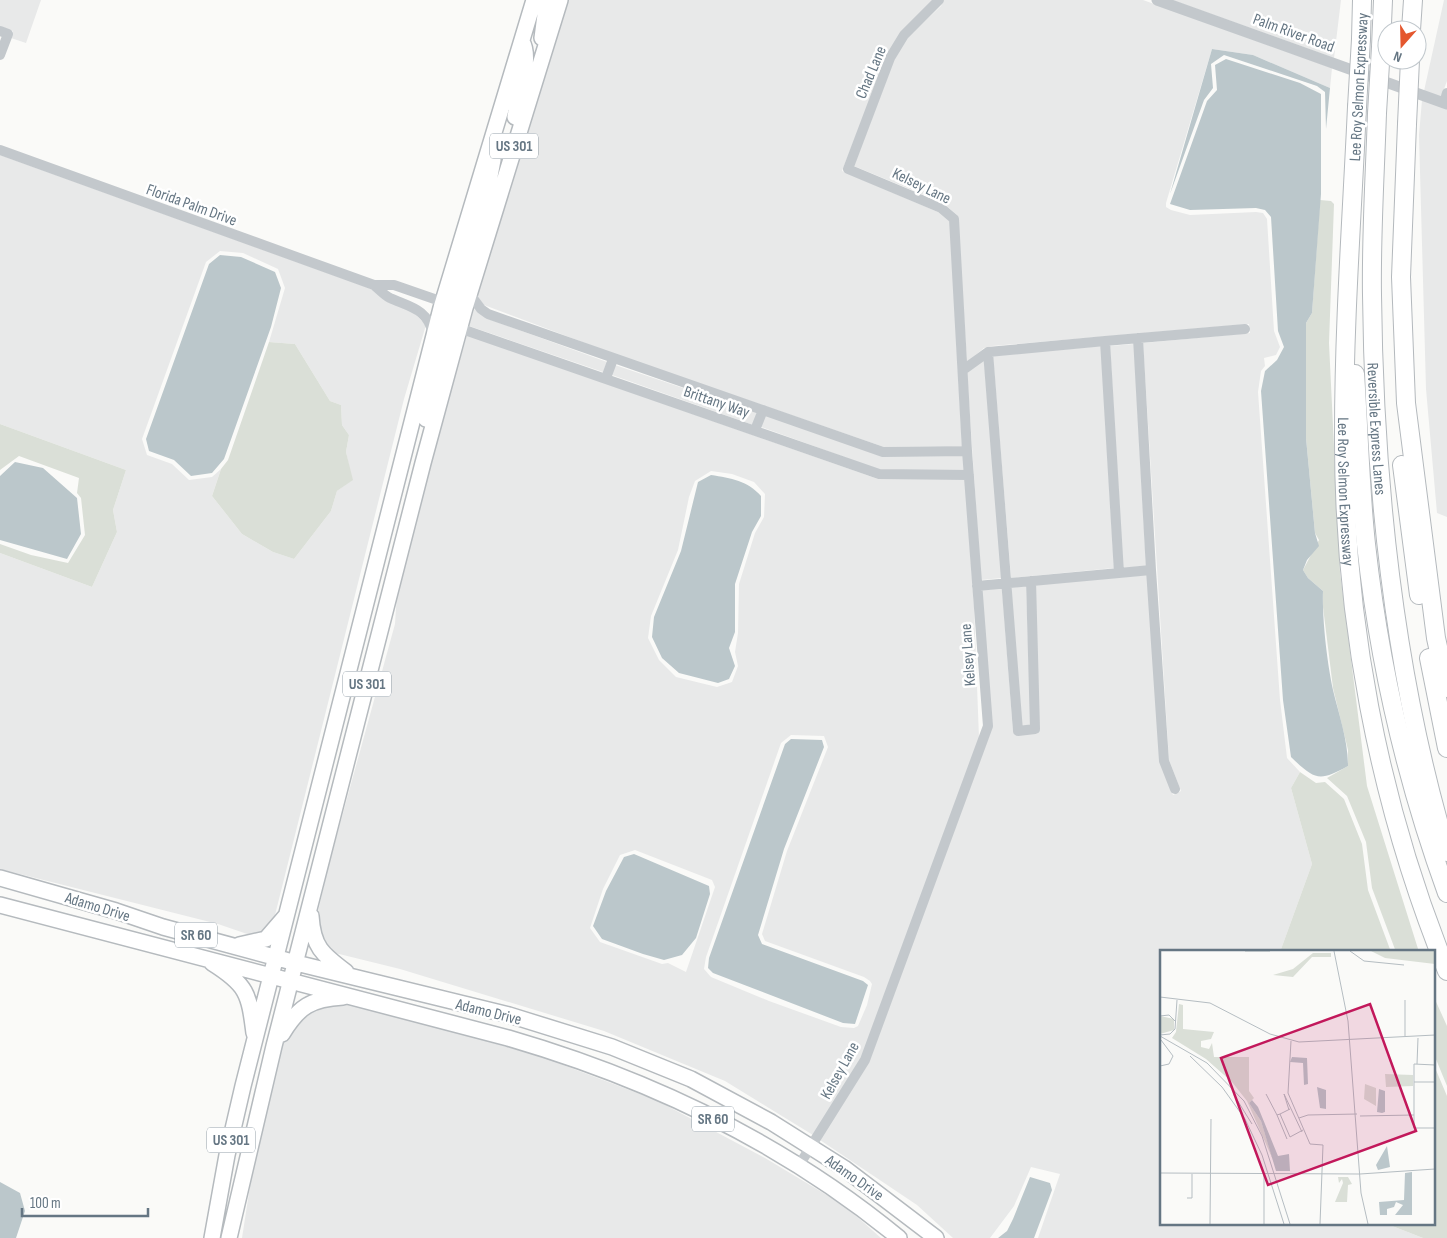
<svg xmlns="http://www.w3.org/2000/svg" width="1447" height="1238" viewBox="0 0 1447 1238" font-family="'Sofia Sans Condensed',sans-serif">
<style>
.built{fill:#e8e9e9;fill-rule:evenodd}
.green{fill:#dadfd7}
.water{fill:#bbc7cb}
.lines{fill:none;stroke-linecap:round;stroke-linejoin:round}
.primary-casing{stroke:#b5babe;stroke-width:18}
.motorway-casing{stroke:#b4b9bd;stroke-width:20}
.minor{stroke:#c3c8cc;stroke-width:10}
.tertiary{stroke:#c3c8cc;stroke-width:11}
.primary{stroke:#fff;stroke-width:15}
.motorway{stroke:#fff;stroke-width:18}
.motorway-bridge-casing{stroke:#b4b9bd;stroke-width:20;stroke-linecap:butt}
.motorway-bridge{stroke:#fff;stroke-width:18}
.labels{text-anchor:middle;stroke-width:5;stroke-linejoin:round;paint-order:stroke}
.shield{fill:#fff;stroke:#939fa8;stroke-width:1}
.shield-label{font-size:15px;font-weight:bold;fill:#657683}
.street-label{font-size:16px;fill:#657683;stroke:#fff}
.inset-road{fill:none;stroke:#b5bdc2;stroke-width:1}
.view{fill:#c2185b;fill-opacity:0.15;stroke:#c2185b;stroke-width:2.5}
.inset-edge{fill:none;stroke:#657683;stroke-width:2.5}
</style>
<rect width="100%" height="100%" fill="#fafaf8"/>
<path class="built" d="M0,0H41L26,43L11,38L13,31L0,26Z
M567,0H934L887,56L842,171L938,212L950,222L962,446L884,447L614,354L484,305L477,297L516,159Z
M944,0H1143L1332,68L1330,88L1253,55L1212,49L1166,203V207L1171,210L1190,215L1256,212L1263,213L1267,219L1274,331L1280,347L1276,355L1264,358L1265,366L1261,371L1258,392L1280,700L1287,758L1300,772L1291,788L1312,864L1280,952H1161V1224H1387L1423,1238H1038L1060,1174L1031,1167L1014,1206L990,1238H953L917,1205L820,1140L869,1062L992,728L982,590L1002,588L1013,732L1035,734V585L1147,575L1160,762L1173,795L1181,791L1169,760L1143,343L1250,333L1249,324L992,346L984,348L967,362L957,215L943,203L854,166L894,60L907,38L941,6Z
M1172,0H1341L1334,58Z
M1444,0H1447V81L1441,97L1424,91Z
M1422,100L1447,109V517L1437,513L1426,389L1419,135Z
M0,155L369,288L413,312L426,325L404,399L272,927L253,936L218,924L0,869V553L92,587L117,532L113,510L126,470L0,424ZM220,251L243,253L278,269L285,288L269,342L295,344L330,401L341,405L342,425L349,435L346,452L352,480L337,491L331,511L294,559L273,552L242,534L212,496L221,469L212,477L189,480L172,464L147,455L142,439L206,262Z
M474,309L486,318L607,362L603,372L469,326Z
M467,335L878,479H965L974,606L979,738L861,1058L813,1135L725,1081L604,1031L400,969L327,951L316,920L329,864L395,624L398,577L411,529ZM711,471L732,474L754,482L765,494L764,517L755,533L739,584L738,633L735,652L738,666L732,682L717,687L676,677L659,660L648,638L651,616L678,550L689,497L695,481ZM791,735L824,736L828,747L787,851L762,934L765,941L864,977L870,981L872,984L867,1005L858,1026L854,1028L841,1027L769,1001L711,977L704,969L706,957L781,743ZM635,850L712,880L715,887L686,972L668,963L662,964L600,942L590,928L603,889L620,855Z
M1134,344L1146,566L1123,568L1110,346Z
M1101,346L1114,568L1011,578L993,356Z
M984,360L1002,578L981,580L967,372Z
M615,365L757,413L753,425L612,375Z
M765,415L882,456H963L964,470H880L761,427Z
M1026,586L1031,725L1022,726L1011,587Z
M337,1002L413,1020L542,1057L656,1100L765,1158L845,1206L881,1238H242L256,1147L285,1037L311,1007Z"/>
<path class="green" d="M1320,200L1331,201L1334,204L1329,343L1340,572L1367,786L1419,952H1396L1372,888L1366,842L1347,796L1327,778L1348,766V750L1333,688L1323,607V591L1308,578L1303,570L1319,540L1315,533L1306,438V323L1312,313Z
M269,342L295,344L330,401L341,405L342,425L349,435L346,452L353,480L337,491L331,511L294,559L273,552L242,534L212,496L221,469L228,460Z
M0,424L126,470L113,510L117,532L92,587L0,553V544L31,555L68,563L85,535L81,498L77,493L79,478L19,456L0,470Z
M1300,772L1316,783L1325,782L1344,799L1362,844L1368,890L1391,952H1280L1312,864L1291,788Z
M1433,995L1447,1026V1086L1433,1052Z
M1433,1063L1447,1096V1238H1423L1387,1224H1433Z"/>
<path class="water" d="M1212,49L1253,55L1330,88L1326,129L1325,92L1317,86L1224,55L1211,64L1213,88L1204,100L1170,194Z
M1226,59L1300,83L1321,94V194L1312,313L1306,323V438L1315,533L1319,546L1307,560L1303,570L1308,578L1323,591C1322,619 1327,662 1333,690C1339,715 1348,740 1348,766C1319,782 1315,780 1291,757L1283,700L1261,391L1265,371L1277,360L1284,347L1278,331L1271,217L1265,210L1256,208L1190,210L1170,204L1207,101L1217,90L1215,65Z
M220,255L241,257L275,272L281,288L271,327L224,459L212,473L191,476L174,460L149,451L146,439L209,264Z
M15,462L43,468L77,498L81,534L67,559L0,540V476Z
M711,475C731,478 748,481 761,496V516L752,532L735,584V632L729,648L735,666L729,679L718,683L679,673L662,658L652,637L654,617L681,551L698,482Z
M791,739L822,740L824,747L784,849L758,935L762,944L863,981L868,985L855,1024L843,1023L713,973L708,968L709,958L785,744Z
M634,854L709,886L710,894L696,938L682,955L664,960L643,954L602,939L593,926L606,891L624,857Z
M1030,1177L1050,1183L1052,1190L1034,1238H998L1007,1231L1013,1219Z
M0,1182L20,1193L25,1211L16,1238H0Z"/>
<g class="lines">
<g class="primary-casing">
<path id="primary" d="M542,38L547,0
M515,117C518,99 532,57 522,42
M457,319L455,311L458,293L488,187L493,160
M426,419L431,386L446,330L444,310
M0,878L116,911L163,927L296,963L509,1015L612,1047L691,1079L771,1122L844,1168L936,1238
M0,905L508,1038C649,1079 785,1144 899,1238
M311,916C313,947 322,954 346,972
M239,945L266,939L285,917
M212,963C247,985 249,993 254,1033
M282,1034C299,1006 311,999 343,997
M212,1238L227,1155L243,1086L441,308L534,0
M229,1238L274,1046L423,463L465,308L560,0"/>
</g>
<g class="motorway-casing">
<g id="motorway">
<path d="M1411,30L1413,0"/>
<path d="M1361,39L1362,0"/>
<path d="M1381,47L1383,0"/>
<path id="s1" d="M1357,107C1352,215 1344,324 1344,433C1343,615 1378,802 1447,971"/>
<path id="s2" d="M1377,113C1375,174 1371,235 1372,295C1374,482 1393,672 1447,852"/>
<path d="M1407,124L1401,277L1406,403L1436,638L1447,688"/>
<path d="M1355,374C1359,431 1360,488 1366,544C1379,663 1406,780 1447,893"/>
<path d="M1402,465L1419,595"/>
<path d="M1429,658L1447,748"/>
</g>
</g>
<path class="minor" d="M0,31L8,34L0,55
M1444,103L1447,93
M0,150L374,285H394L443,302
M374,285C379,289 384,295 390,298C410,307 428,309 433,334
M469,293L481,309L488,314L883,452L967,451
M459,328L879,474L969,475
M1105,341L1245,329
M988,352L1018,731L1035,729L1031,581
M963,370L988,352L1105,341L1119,573L977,586
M606,378L613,359
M755,430L763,410
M1151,570L1164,761L1175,789
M1119,573L1151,570L1138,338
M798,1167L865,1060L988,726L967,451L954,219L941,208L848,169L890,58L904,35L939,0"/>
<path class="tertiary" d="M1157,0L1447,104"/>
<use href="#primary" class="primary"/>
<use href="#motorway" class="motorway"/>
<g class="motorway-bridge-casing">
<path id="motorway-bridge" d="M1357,107L1361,39
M1377,113L1381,47
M1407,124L1410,60"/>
</g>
<use href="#motorway-bridge" class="motorway-bridge"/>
</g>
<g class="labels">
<g class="shield">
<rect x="490" y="133.5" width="48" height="25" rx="4"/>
<rect x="343" y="671.5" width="48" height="25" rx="4"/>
<rect x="175" y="922.5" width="42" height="25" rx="4"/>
<rect x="692" y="1106.5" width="42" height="25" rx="4"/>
<rect x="207" y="1127.5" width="48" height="25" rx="4"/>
</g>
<g class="shield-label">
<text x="514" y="151">US 301</text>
<text x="367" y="689">US 301</text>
<text x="196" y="940">SR 60</text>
<text x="713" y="1124">SR 60</text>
<text x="231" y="1145">US 301</text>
</g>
<g class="street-label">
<text transform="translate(1294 32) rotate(20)" y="6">Palm River Road</text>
<text transform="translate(870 72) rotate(-67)" y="6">Chad Lane</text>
<text transform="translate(1358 87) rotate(-87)" y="6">Lee Roy Selmon Expressway</text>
<text transform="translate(922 185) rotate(26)" y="6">Kelsey Lane</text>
<text transform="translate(192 204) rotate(20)" y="6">Florida Palm Drive</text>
<text transform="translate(717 401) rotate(19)" y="6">Brittany Way</text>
<text dy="6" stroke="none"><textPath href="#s2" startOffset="316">Reversible Express Lanes</textPath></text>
<text dy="6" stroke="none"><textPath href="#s1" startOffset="385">Lee Roy Selmon Expressway</textPath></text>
<text transform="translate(967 655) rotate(-94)" y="6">Kelsey Lane</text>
<text transform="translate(98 906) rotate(17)" y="6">Adamo Drive</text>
<text transform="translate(489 1011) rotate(14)" y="6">Adamo Drive</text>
<text transform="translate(839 1070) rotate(-61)" y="6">Kelsey Lane</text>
<text transform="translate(855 1177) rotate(35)" y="6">Adamo Drive</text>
</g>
</g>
<g transform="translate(1160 950)">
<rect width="275" height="275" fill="#fafaf8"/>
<path d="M211,1H275V14L225,8ZM153,3H171V7H152L133,27L113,25L133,19ZM19,54L23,55V79L54,82L51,89L41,91V97L49,99L52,93L54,107H89V141L94,148L89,153L101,171L113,210L87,151L72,132L46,109L12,88L16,82ZM0,66L14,69V80L0,84ZM225,124L253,125V136L226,137ZM205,134L216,138V156L204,149ZM178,227H188L192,234L188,235L187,252H175L183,233L182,229L179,233Z" fill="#dadfd7"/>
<path d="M132,107L147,108L148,134L144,135L143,113L130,112ZM157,137L166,140V159L160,158ZM219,139L225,141V162L222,163L217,162ZM92,150L98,157L118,206L129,204L130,221H116L101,171L89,153ZM227,196L230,217L218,220L216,215ZM252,222V265H235L243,255L236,252L234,257L227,259V265H220L219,252L244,250L245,223Z" fill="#bbc7cb"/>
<path class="inset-road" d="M85,1H110M174,1L188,71L201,243L208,274M190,1L204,11L244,15M0,47L50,53L110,84L139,92L275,85M245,50V86M0,66L9,65L16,72M0,85L10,84L15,79L17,50M0,86L47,113L84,151L102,186L130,274M131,91L128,143L150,194L163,195L160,274M30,106L62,137L85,169L102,205L124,274M257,114L258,88M0,116L9,114L13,106L1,90M254,132H275M106,144L117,165M74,145L92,174M130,159L120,164L130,187L143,180M129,160L124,144L142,182M120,164L117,165L127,189M200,166L254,165M139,168L148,165L197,164M274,178H254V114L275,115M0,223L200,224L275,219M27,248H32V224M50,274L51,169M104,274V224"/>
<path class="view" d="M210,54L256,181L108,235L61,108Z"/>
<rect width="275" height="275" class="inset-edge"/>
</g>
<g transform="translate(1402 45) rotate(200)"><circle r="24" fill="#ffffff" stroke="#c1c8cd"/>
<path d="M0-4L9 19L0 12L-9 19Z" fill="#e4572e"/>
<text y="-8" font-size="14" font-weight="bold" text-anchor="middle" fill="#657683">N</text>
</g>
<path d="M22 1208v8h126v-8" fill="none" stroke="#657683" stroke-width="2.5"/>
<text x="30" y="1208" font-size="15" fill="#657683" stroke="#ffffff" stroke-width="4" paint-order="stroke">100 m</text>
</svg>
